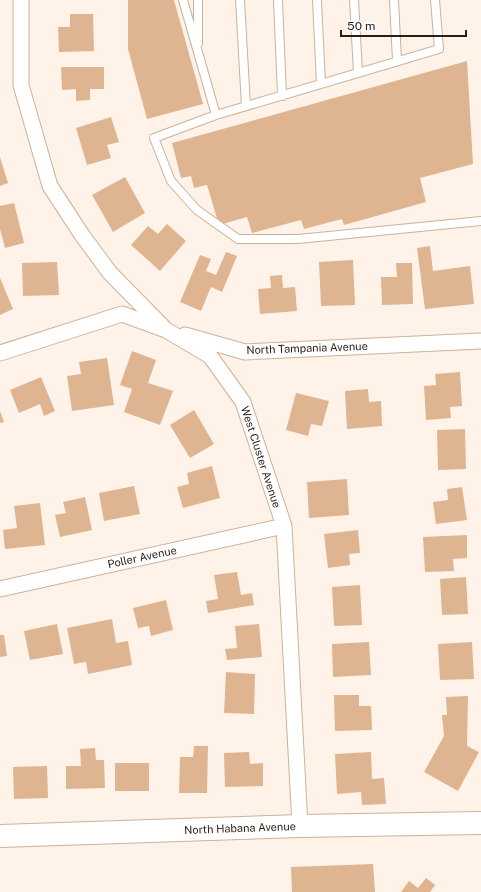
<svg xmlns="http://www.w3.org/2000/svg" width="481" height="892" viewBox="0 0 481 892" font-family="'Public Sans',sans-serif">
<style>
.building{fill:#dfb591}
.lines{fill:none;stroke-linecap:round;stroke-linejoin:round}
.lane-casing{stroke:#cdb199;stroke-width:10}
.street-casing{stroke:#cdb199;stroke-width:17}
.secondary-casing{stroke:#cdb199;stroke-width:24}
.lane{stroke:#fff;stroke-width:8}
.street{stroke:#fff;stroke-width:15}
.secondary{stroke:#fff;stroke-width:22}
.labels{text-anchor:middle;stroke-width:3;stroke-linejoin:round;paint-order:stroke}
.street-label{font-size:11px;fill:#291f15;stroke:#fff}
</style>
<rect width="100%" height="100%" fill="#fff3e9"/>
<path class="building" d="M128,0H174L203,104L147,119L128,49Z
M70,14H93L94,51L59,52L58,27H70Z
M467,61L473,164L420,178L426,202L344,225L342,219L304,229L301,220L252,233L247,217L219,225L207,185L194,188L191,176L181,178L172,143Z
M61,67H104V89H90V100L76,101V89L62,90Z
M111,117L119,142L107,145L111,158L87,165L76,128Z
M0,157L8,183L0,186Z
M125,177L145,213L113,232L92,195Z
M14,203L24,243L5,248L0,229V206Z
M167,224L186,241L160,271L131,245L148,226L158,234Z
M430,246L433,271L470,266L474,304L425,309L417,248Z
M226,252L237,256L222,292L211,287L201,311L180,302L200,255L211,259L206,271L216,275Z
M353,260L355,305L321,306L319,262Z
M57,262L59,295L23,296L22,263Z
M396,263H412L413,304L382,305L381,277H397Z
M282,275L283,288L295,287L297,311L260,314L258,289L271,288L270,276Z
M0,278L13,309L0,315Z
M132,351L156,360L148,383L173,391L160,425L124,412L132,389L120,385Z
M107,358L114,405L72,411L67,376L81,374L79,362Z
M460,372L462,406L450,407L451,418L426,420L424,386L436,385L435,374Z
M41,377L55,411L44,416L40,404L19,413L10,390Z
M368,389L369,402L381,401L382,426L347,429L345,391Z
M296,393L329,401L322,426L311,424L308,436L286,430Z
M194,410L214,444L190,458L170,425Z
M0,411L4,422L0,423Z
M465,429L466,469L438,470L437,430Z
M212,466L220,498L183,508L177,487L189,484L187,473Z
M347,479L349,515L309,518L307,482Z
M134,486L140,514L104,521L99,493Z
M462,487L467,520L436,524L433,502L448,500L447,489Z
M85,497L92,530L60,537L55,515L66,513L63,502Z
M40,503L45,545L5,549L3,530L17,528L14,506Z
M358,530L360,553L349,554L350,565L328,568L324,534Z
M467,535V558L453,559L454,571L425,572L423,537Z
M237,572L241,595L252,593L254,605L208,613L206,601L218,599L214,575Z
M466,577L468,614L442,615L440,579Z
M360,585L362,625L334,626L332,587Z
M166,600L173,630L151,636L149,626L138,628L133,608Z
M112,619L116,643L128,641L132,665L88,674L86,662L74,664L67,628Z
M57,624L63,654L30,660L24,631Z
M259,624L262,657L227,660L225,649L237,648L235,626Z
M0,635H4L7,656L0,657Z
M369,642L371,675L333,677L332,644Z
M472,642L474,679L440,680L438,644Z
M226,672L255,674L254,714L224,713Z
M334,695H359V706H371L372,730L335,731Z
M468,696L467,746L479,752L458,791L424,772L444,736L442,715H447L446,697Z
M194,746H208L207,793H179L180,757H193Z
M95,748L96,760H104L105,788L66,789V766H81L80,749Z
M249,752L250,764L263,763V786L225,787L224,753Z
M371,752L372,779L384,778L386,804L362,805L361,792L337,794L335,754Z
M115,763H149V791H115Z
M47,766L48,798L14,799L13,767Z
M373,864L375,892H292L291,867Z
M426,878L435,885L430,892H401L409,881L418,888Z"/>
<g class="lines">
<g class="lane-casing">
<path id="lane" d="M183,0L216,115L439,49L435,0
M198,0V43
M240,0L246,106
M278,0L282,96
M317,0L321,84
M354,0L358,73
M394,0L397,61
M216,115L154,138L171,181L197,210L238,239H298L481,221"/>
</g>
<g class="street-casing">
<path id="street" d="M21,0V85L50,186L82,235L110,273L166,330L210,356L243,402L284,526L300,826
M185,335L245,352L481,341
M0,353L122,314L163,329
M0,589L284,526"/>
</g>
<g class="secondary-casing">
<path id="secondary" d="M0,836L300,826L481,823"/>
</g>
<use href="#lane" class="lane"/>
<use href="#street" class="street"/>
<use href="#secondary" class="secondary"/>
</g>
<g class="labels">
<g class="street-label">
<text transform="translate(307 348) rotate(-2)" y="4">North Tampania Avenue</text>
<text transform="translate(261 457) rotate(72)" y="4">West Cluster Avenue</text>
<text transform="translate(142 557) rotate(-12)" y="4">Poller Avenue</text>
<text transform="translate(240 828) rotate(-2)" y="4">North Habana Avenue</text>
</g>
</g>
<path d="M341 30v6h125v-6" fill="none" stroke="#291f15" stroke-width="2"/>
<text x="347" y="30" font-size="12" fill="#291f15" stroke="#ffffff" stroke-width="3" paint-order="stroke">50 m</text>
</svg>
